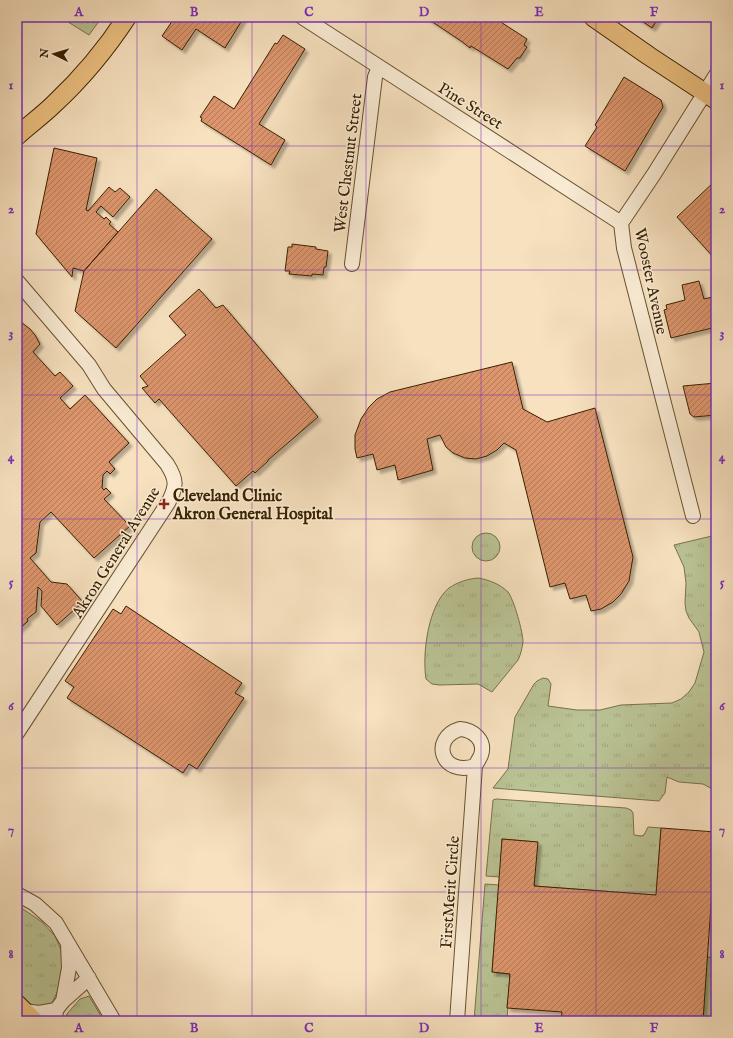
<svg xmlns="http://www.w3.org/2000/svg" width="733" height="1038" viewBox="0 0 733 1038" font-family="'IM FELL English',serif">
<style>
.grass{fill:url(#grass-tufts);stroke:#79724a}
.forest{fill:url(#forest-crowns);stroke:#79724a}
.building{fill:url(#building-hatch);stroke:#382100;filter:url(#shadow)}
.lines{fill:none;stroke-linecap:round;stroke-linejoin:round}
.minor-casing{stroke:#685130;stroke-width:16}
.major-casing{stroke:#382100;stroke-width:20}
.minor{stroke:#faecd5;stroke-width:14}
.major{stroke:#ecc080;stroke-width:18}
.grid{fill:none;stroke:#7b2cbf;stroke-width:1;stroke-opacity:0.55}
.poi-dot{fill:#8f2418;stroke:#faecd5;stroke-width:1.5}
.labels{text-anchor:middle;stroke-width:3;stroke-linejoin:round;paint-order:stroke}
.street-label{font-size:16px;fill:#382100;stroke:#faecd5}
.poi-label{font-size:16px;font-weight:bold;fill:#382100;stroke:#faecd5;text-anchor:start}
.neatline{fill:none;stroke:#7b2cbf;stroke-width:1.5}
.grid-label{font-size:13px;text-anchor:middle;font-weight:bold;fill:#7b2cbf}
</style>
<defs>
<pattern id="grass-tufts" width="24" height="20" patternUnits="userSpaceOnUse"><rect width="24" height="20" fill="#bac394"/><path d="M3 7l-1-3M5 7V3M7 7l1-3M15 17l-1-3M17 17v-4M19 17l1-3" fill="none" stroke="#a1a77e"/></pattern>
<pattern id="forest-crowns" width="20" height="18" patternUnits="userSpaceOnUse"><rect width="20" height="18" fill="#bac394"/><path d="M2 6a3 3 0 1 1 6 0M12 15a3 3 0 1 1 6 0" fill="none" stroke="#a1a77e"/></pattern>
<pattern id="building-hatch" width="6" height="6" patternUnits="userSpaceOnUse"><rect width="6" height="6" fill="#dc956d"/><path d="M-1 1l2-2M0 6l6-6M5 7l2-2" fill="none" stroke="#b37957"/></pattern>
<filter id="shadow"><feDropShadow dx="3.5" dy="3.5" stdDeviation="1" flood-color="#0004"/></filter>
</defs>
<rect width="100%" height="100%" fill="#f7e1bf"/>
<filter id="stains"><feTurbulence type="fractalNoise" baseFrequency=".005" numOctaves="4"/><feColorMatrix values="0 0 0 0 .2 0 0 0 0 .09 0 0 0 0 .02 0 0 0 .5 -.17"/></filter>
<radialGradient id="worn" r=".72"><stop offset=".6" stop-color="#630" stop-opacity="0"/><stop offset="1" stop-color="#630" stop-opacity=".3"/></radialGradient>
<path class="grass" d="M472 547a14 14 0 1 1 28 0a14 14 0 1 1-28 0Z
M716,535V791L703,784L679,782L667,777L665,793L659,801L493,788L508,769L515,717L534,684L537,681L543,678L548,679L551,684L548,706L577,710H600L621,705L672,703L681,699L689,692L695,683L704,652L699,632L689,618L686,611L685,603L686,583L684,567L674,545Z
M478,578C489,580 500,584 508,592C514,600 523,632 523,642C522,648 521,654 518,660L492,692L478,684L439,685L432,684L426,679C422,654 428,605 449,588C458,582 467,579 478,578Z
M496,799L626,808L631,810L633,813L634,835L641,836L644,835L648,827L661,828L656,895L534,886L537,842L502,839L500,877L486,876L493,800Z
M485,884L499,885L492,972L510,974L507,1021H474Z
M17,905L42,922L55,936L62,952L63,980L52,1003L45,1007L27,1005L17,995Z
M707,957L716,958V1021H703Z
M89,996L104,1021H65L67,1014L80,999Z"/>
<path class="forest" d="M60,17H84L94,23L98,17H102L89,35Z"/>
<path class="building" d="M175,17H244L225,48L196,29L182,50L162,36Z
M425,17H493L527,39L524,45L527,47L520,58H517L508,69L471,46L470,48L461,41Z
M636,17H659L652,28Z
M283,35L305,49L259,124L285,140L271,165L201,121L202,118L200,117L214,96L234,109L275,43L277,44Z
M624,77L661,100L663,107L625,171L585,146L597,127L595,125Z
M54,148L97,158L86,210L88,211L109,187L115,192L120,188L130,197L113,217L101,206L96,212L104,219L106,217L111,222L109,224L118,232L84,271L73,268L72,277L36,234Z
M716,180V260L677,217Z
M156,189L212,239L116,348L75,311L84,271Z
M292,244L316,247V249L328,251L326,267H324L323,275L312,274V276L289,274L290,271H285L288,247H292Z
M699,281L704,299L716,296V327L671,338L664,310L667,309L666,305L685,300L682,285Z
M199,289L216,308L223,305L318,417L268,460V461L255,473L253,471L236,486L159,399L155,403L142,388L148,386L140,376L186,335L169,316Z
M17,319L30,329L35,335L40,344L33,352L55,376L60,372L73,386L60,398L70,409L85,395L129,443L109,462L115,469L110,474L107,471L103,475L102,488L104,490L106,488L111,493L104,499L130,526L94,558L51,512L40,522L36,553L30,558L51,582L67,584L83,602L57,625L41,606L42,591L38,587L36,612L27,619L28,621L17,631Z
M512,362L523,409L547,422L595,408L633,557L629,581L621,594L613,602L601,609L591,611L586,595L570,599L565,583L550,587L516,450L504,443L497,450L487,456L476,459L465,458L453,453L446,447L440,435L427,439L433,470L398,480L395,465L377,470L373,454L357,458L355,449V435L361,419L369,407L377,399L390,392Z
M716,383V415L694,417L690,414L683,386Z
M126,606L242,683L235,693L244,698L197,769L189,764L183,773L67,698L74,687L65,681L113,609L121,614Z
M661,828L716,832L703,1021H561L562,1012L507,1008L510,974L492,972L502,839L538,842L534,886L656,895Z"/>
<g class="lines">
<g class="minor-casing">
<path id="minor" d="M302,17L621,223
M352,264L375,77L379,67
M17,281L89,365L104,389L167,464C177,480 177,486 168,503L17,733
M693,516L624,248L621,223L654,174L716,75
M460,729C473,730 486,740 481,755C480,758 477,762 475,766C441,777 430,738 460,729Z
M17,894L35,904L56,923L114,1021
M63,1001L69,968L68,944
M24,1011L39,1013L56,1010
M55,1021L56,1010L63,1001L89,978
M457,1021L475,766"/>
</g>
<g class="major-casing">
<path id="major" d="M593,17L649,56L716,100
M17,136C29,125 43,115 54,104C82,78 106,49 127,17
M17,1004L34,1021"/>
</g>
<use href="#minor" class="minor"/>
<use href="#major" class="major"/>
</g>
<path class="grid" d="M137,17V1021M252,17V1021M366,17V1021M481,17V1021M596,17V1021M17,146H716M17,270H716M17,395H716M17,519H716M17,643H716M17,768H716M17,892H716"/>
<path class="poi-dot" d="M162 498h4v4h4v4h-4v4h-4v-4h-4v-4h4z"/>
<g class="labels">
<g class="street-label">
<text transform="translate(471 105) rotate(32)" y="6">Pine Street</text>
<text transform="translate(347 163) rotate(-83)" y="6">West Chestnut Street</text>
<text transform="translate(652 281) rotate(78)" y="6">Wooster Avenue</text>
<text transform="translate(115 552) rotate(-58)" y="6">Akron General Avenue</text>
<text transform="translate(449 892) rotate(-86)" y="6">FirstMerit Circle</text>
</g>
<g class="poi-label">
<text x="173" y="501">Cleveland Clinic<tspan x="173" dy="18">Akron General Hospital</tspan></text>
</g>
</g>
<rect width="733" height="1038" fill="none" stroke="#f7e1bf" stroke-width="44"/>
<g transform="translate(54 54) rotate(275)" stroke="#faecd5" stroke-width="3" paint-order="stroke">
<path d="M0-3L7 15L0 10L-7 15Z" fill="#382100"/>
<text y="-6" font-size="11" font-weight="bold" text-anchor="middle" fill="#382100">N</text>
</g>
<rect x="22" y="22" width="689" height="994" class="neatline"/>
<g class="grid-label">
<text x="79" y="16">A</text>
<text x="194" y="16">B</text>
<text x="309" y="16">C</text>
<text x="424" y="16">D</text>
<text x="539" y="16">E</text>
<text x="654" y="16">F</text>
<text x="11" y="89">1</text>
<text x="722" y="89">1</text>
<text x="11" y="213">2</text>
<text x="722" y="213">2</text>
<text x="11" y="337">3</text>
<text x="722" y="337">3</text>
<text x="11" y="461">4</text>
<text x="722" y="461">4</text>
<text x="11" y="586">5</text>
<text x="722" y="586">5</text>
<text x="11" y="710">6</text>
<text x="722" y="710">6</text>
<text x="11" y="834">7</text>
<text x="722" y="834">7</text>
<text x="11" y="958">8</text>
<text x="722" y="958">8</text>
<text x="79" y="1032">A</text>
<text x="194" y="1032">B</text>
<text x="309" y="1032">C</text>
<text x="424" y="1032">D</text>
<text x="539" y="1032">E</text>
<text x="654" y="1032">F</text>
</g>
<rect width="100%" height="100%" filter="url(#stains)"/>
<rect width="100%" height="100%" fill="url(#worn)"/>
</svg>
